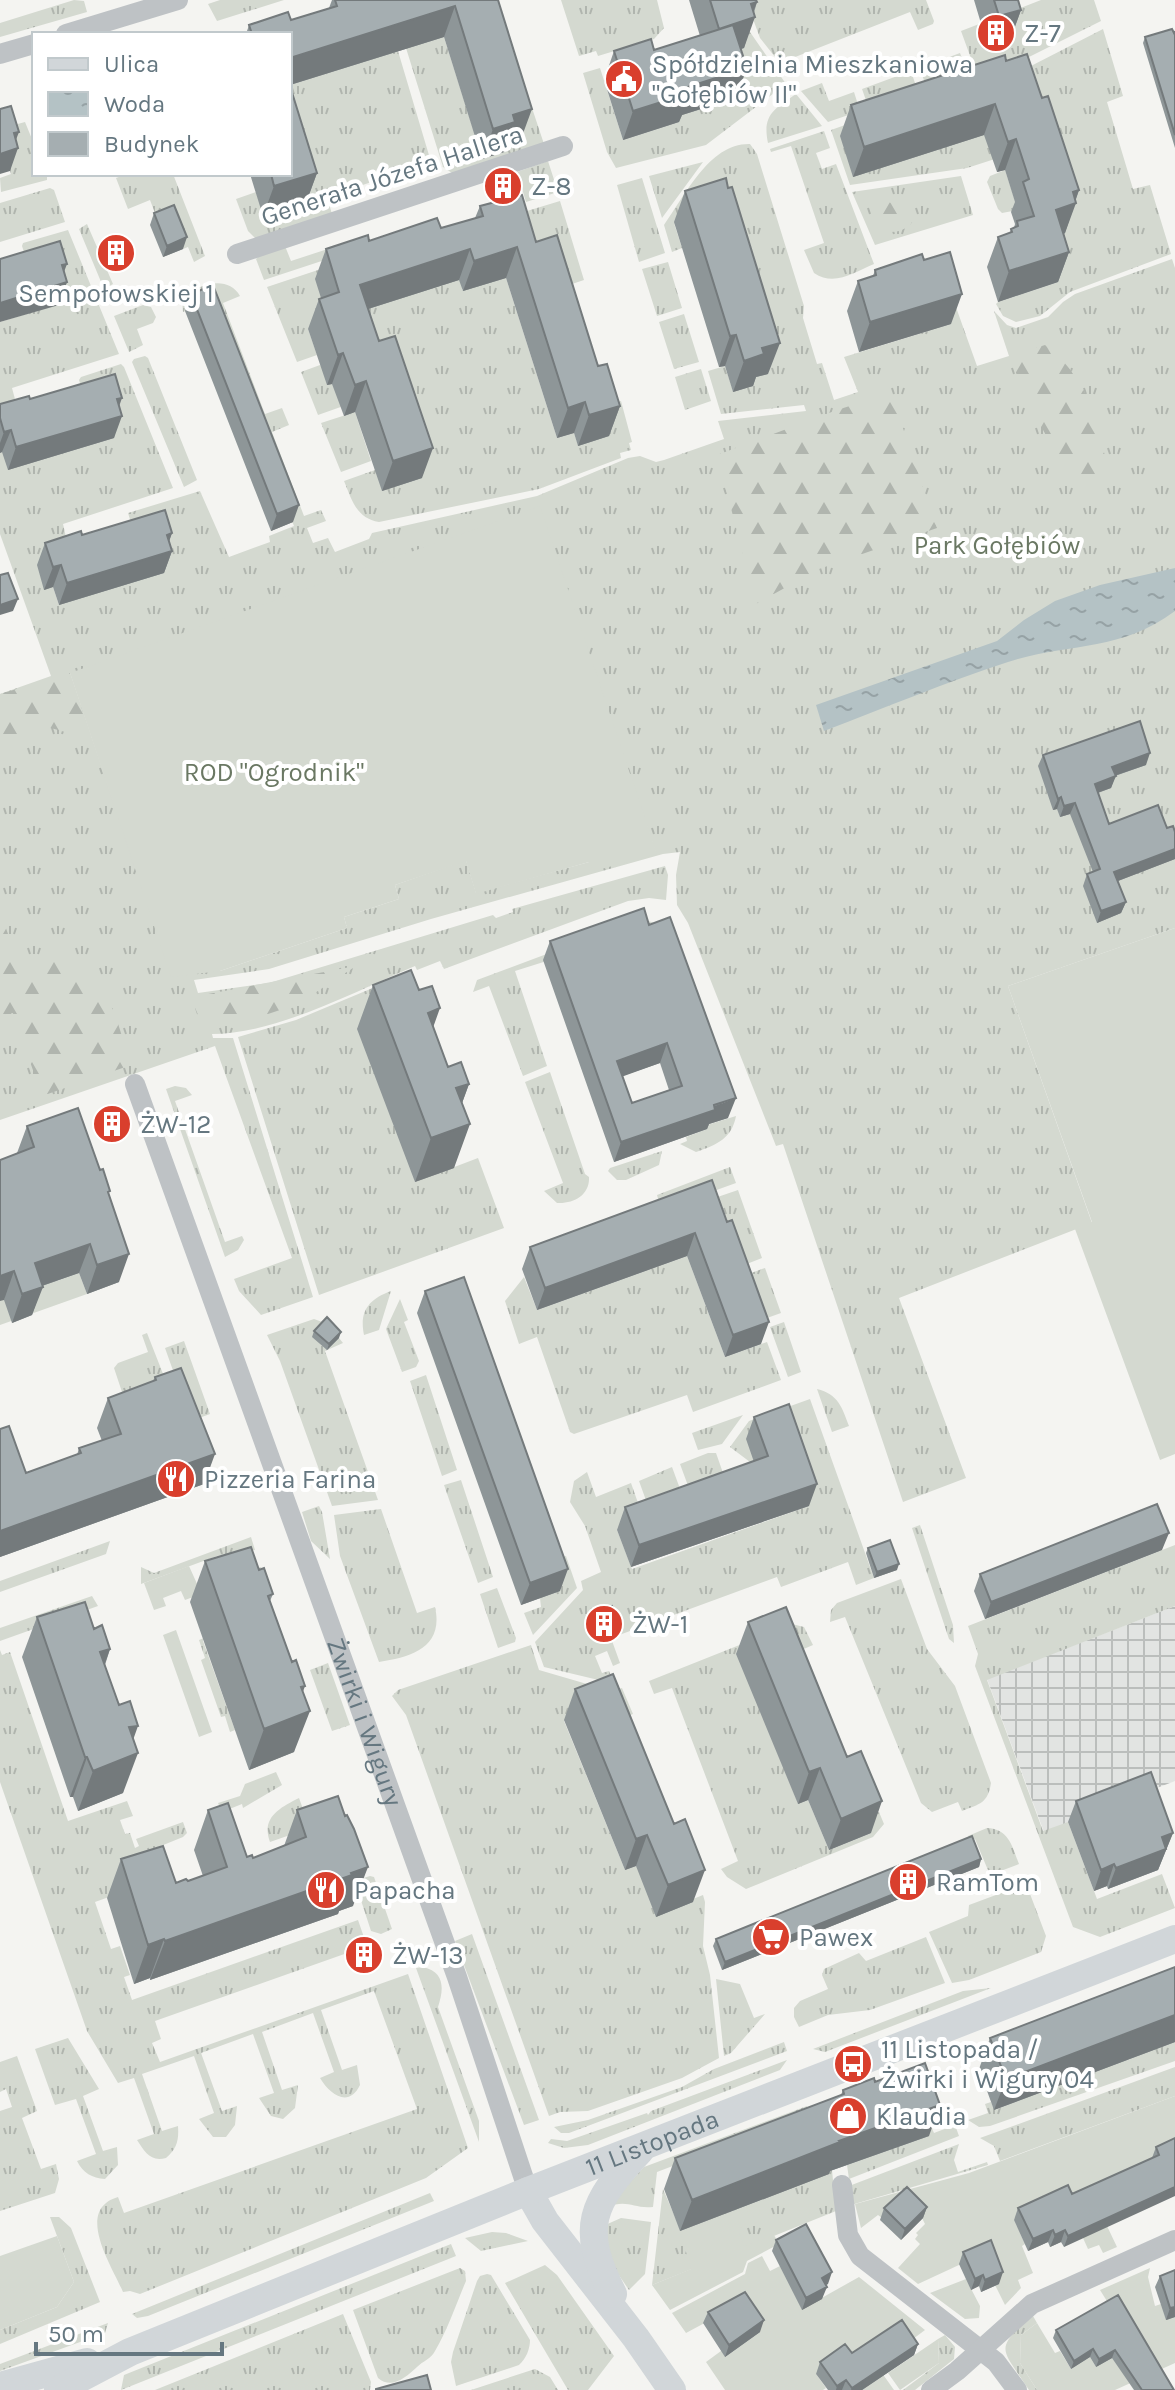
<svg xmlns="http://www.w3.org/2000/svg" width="1175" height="2390" viewBox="0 0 1175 2390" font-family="Karla,sans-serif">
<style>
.industrial{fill:url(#industrial-grid)}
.grass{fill:url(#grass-tufts);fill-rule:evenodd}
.forest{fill:url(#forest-firs)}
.garden{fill:#d4d9d0}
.water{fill:url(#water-ripples)}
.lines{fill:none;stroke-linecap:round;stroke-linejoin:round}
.street{stroke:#bec2c5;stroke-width:20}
.secondary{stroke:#d1d6d9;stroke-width:28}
.wall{fill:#8e9698;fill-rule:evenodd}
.shaded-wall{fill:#747a7c}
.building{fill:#a5aeb1;stroke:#747a7c;stroke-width:2;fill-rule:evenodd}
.labels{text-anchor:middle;stroke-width:8;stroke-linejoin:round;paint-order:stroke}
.poi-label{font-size:26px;fill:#657780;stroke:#fff;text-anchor:start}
.street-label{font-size:26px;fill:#657780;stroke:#fff}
.park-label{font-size:26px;fill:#6a7863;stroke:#fff}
</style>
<defs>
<pattern id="industrial-grid" width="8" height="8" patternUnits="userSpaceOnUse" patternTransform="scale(2)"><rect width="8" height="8" fill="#e2e4e2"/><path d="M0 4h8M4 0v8" fill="none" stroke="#bbbebc"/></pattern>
<pattern id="grass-tufts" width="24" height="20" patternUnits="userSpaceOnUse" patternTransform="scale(2)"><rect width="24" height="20" fill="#d4d9d0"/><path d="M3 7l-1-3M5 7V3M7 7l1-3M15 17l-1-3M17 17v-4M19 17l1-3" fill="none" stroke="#b0b5ae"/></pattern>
<pattern id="forest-firs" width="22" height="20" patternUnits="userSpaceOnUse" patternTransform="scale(2)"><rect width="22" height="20" fill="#d4d9d0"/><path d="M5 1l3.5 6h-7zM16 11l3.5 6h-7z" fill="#b0b5ae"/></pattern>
<pattern id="water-ripples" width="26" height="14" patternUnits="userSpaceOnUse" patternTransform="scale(2)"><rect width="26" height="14" fill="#b4c2c5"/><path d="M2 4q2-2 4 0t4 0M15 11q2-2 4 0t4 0" fill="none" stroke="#96a2a5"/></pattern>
</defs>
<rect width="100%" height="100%" fill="#f4f4f1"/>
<path class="industrial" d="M1175,1606V1781L1044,1832L987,1679Z"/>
<path class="grass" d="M74,0L84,1L87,12L0,37V23Z
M220,0H284L217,21L208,4Z
M561,0H657L664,28L654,39L598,56L596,51L579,56Z
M740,0L750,32L786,84L706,145L616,168L607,152L583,73L600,68L623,140L679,122L677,116L736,98Z
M746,0H926L934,21L933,24L918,30L910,12L785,61L790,76L760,38Z
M1041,0H1094L1101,21L1025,59L977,75L961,31Z
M1103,29L1123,96L1107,102L1133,189L1150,185L1171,254L1070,292L1040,316L1016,322L1003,316L996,304L998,302L1058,282L1029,67Z
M444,37L480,151L513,114L532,108L544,144L452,173L443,167L406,48Z
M398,51L431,162L327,197L332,214L256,239L248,231L236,199L256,192L264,216L305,203L290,152V85Z
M960,53L969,77L927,90L920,68Z
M911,71L918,92L869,109L862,89Z
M822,83L829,101L854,92L860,111L828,122L801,91Z
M796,94L822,126L768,143C762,115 774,109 796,94Z
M862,119L992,132L1001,157L967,168L850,185L831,130Z
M25,122L34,144V174H47V180L1,192L0,178L11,174L5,155L3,128Z
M824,131L830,148L816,153L822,169L836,164L874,264C854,272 835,287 814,273L804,250L824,243L791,146L771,152L770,149Z
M750,144L757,154L804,306L803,318L817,364L822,363L834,400L858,392L844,357L951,324L942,268L977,366L1009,356L994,311L1007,325L1016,328L1048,317L1063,302L1075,294L1172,259L1175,268V928L1008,986L1092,1223L899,1298L966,1478L903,1502L783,1144L776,1146L688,923L677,905L676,875L680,852L663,854L431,919L269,969L194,980L198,993L269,983L493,915L496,918L513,912L512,909L665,866L668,875L666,900L649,898L628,901L444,969L440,961L417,970L415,966C356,991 276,1034 212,1034L213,1038H233L313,1297L261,1315L239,1291L234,1279L292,1258L215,1046L0,1120V694L51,676L0,534V453L86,402L79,380L81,377L121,364L124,367L173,488L63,524L69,550L44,589L53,587L59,605L136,539L128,513L200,491L229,557L270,542L269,536L294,526L206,303L183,312L182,299C197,284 228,274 240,296L223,303L265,414L282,408L289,425L272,432L304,516L321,510L326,521L307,528L313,543L328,538L335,552L369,539L372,533L537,496L628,458L640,456L656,462L664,460L724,439L718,421L806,411L804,405L721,414L708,371L725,366L733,391L752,386L674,223L682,248L672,252L664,225C685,196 709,143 750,144ZM70,673L610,717L656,853L589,862L476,893L466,860L395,885L399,899L344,917L347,928L220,971L142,886Z
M548,161L558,192L526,202L517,172Z
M703,162L662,218L649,176Z
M1005,170L1018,210L1002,213L998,209L987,182L990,176Z
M127,174H173L205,256L194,262L188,247L183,249L170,217L158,221L150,200L128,209L116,178Z
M961,176L973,215L875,245L852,192Z
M642,178L665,253L639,262L617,185Z
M50,188L54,190L65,222L0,242V203Z
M560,201L584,280L554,290L477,226Z
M464,223L462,290L506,278L557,438L574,433L578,445L600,407L621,401L632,442L629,443L631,450L620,453L621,458L539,489L379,522C356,518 352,500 344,481L375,470L349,315Z
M87,224L113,284L104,289L79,229Z
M68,230L119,354L12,388L19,414L0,424V322L59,304L30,270L22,246L23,243Z
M343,244L346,253L264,280L256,259L261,254L285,246L291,261Z
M345,261L328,322L308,329L317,355L297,362L267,287Z
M668,262L682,308L657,316L642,269Z
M143,305L151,307L156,317L153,323L137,329L143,345L129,352L114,316Z
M684,314L699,362L674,369L659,322Z
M145,356L148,358L197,480L184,487L132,362L134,359Z
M320,365L344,380L352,403L318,415L301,372Z
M701,369L711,401L685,410L675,377Z
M355,412L371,461L341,472L321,423Z
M645,920L661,925L515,971L547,1066L523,1076L489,986L473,992L477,980L632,922Z
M387,982L415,1182L478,1158L504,1228L319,1295L238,1037L296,1020Z
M550,1072L585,1174L589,1177C590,1195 574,1204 557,1203L544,1191L563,1183L525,1082Z
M175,1086L186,1088L192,1095L175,1101L225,1242L242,1236L244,1240L238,1250L225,1257L166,1089Z
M736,1116C732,1138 717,1145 696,1152L680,1144L687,1141L686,1137L707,1129V1125Z
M662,1151L659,1165L626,1180H617L608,1171L610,1168Z
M730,1167L736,1183L661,1210L657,1195Z
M738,1190L762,1258L734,1269L703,1202Z
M687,1256L725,1357L767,1342L781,1380L693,1412L687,1395L574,1434L570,1432L537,1337L519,1344L505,1301L524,1277L537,1310Z
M765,1268L781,1313L767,1318L751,1273Z
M391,1291L379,1330L364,1335C359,1311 369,1299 391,1291Z
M400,1299L408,1320L404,1322L419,1361L416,1367L402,1372L386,1329Z
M314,1319L325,1323L327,1350L339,1338L343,1343L325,1351L378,1500L332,1506L280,1361L267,1335Z
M784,1322L801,1372L788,1377L770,1327Z
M147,1333L167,1384L124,1398L114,1368L118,1363L148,1352L142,1335Z
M184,1341L210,1414L191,1421L165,1348Z
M426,1375L457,1470L442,1476L410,1381Z
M817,1389C838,1394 842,1407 849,1426L832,1432Z
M810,1399L874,1578L856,1585L848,1562L781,1587L777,1577L611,1638L620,1663L613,1666L607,1651L595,1656L602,1673L609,1671L613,1680L607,1682L544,1667L535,1642L583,1590L581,1581L601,1572L585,1526L570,1502L574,1481L587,1472L596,1497L631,1483L644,1520L617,1530L632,1569L809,1506L730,1447L749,1421Z
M743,1415L722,1444L698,1450L692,1433Z
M708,1453H716L729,1490L694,1502L680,1464Z
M672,1467L686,1505L652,1517L639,1481Z
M461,1480L493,1577L478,1583L444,1485Z
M319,1506L322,1512L330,1559L311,1541L302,1512Z
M381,1509L417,1613L435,1607C444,1647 412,1657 379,1662L340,1556L334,1515Z
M920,1525L953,1625L954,1643L949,1639L912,1528Z
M251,1537L255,1550L217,1556L141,1584V1567L154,1573Z
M110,1541L106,1554L0,1592V1581Z
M1175,1545V1606L987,1680L1043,1831L1068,1822L1097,1899L1162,1874L1175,1908L1100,1937L1073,1927L975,1666L978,1654L968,1626Z
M566,1556L577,1588L533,1635L524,1613L541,1607L540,1598L549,1561Z
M901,1579L927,1649L955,1686L991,1783C988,1803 980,1804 962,1811L958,1802L932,1812L921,1803L845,1617L830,1622L831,1610L837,1603Z
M497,1588L516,1638L515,1642L498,1648L480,1594Z
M92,1596L98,1606L0,1641V1628Z
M792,1624L804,1627L813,1645L783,1658L737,1654L798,1803L808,1800L829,1850L871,1833L865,1817L879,1812L884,1824L873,1837L746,1889L727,1877L721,1869L738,1861L672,1688L654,1694L649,1681Z
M204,1638L203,1641L235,1730L230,1732L225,1716L221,1717L201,1660L205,1658L199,1640Z
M531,1645L539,1670L611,1691L622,1688L633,1714L609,1723L564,1721L625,1870L636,1866L693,1899L703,1895L705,1902L703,1946L710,1975L719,2058L682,2078L588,2111L560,2112L549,2116L406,1715L392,1696L398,1690Z
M0,1650L2,1655L10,1652L68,1821L127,1801L133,1816L120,1820L125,1834L130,1833L135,1848L139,1846L136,1839L183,1822L187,1833L183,1837L151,1850L137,1887L95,1902L111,1949L120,1946L130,1975L124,1977L132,2000L358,1920L367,1946L155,2021L161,2039L152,2043L160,2062L408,1974L468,2148L426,2178L140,2294L130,2291L123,2292C112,2266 74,2210 118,2197L124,2213L417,2109L374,1991L321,2010L342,2070L357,2065L360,2085C349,2108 330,2095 320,2078L334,2072L313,2013L262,2032L282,2090L298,2085L295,2108L283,2119L271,2116L259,2098L274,2093L253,2034L201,2053L222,2111L237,2106L235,2125L226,2137H213L199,2119L214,2113L194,2056L142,2074L162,2131L178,2126C179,2140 177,2149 166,2158C150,2162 145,2152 137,2140L154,2134L134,2078L118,2083L87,2031L0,1782Z
M328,1663L350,1725L332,1731L310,1670Z
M276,1772L282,1785L243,1808L242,1804L222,1812L218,1803L240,1796L245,1784Z
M299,1798L310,1828L270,1842C261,1818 279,1808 299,1798Z
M987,1828C1009,1829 1012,1846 1019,1864L990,1875L975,1839L969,1840L968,1836Z
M370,1876L374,1877L392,1929L381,1934L371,1931L356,1885L360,1879Z
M1020,1886H1027L1046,1936L1041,1952L969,1980L952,1983L929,1932L968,1916L969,1905Z
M472,1934L539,2120L524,2125L455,1941Z
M926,1937L945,1983L870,2010L828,2015L799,2027L794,2017V2008L800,2001L828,1989L822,1975L824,1969L859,1953L866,1961Z
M423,1967C445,1972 444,1989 438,2007L479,2121V2142L416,1968Z
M716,1979L740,1984L754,2018L765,2014L731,2053L724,2056Z
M991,1988L825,2052L813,2049L963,1991Z
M68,2038L99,2089L83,2096L103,2151L117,2147L118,2165L105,2179C92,2178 83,2173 77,2161L96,2154L76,2099L55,2105L35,2049Z
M1175,2040V2061L990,2126L979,2127L968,2120L988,2113L985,2104L991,2102L995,2110L1126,2058L1128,2060Z
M784,2042L787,2051L569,2133H561L554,2127L588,2120L682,2087L714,2069Z
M17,2056L37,2111L22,2118L41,2169L56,2164L59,2179L55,2193L0,2211V2111L12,2107L6,2089L0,2092V2062Z
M787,2060L780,2070L588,2145L564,2148L548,2143L551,2139L567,2141L647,2113L648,2115L651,2111Z
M1175,2067V2096L1000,2161L994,2146L980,2138Z
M807,2106L809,2114L657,2172L653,2207C633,2209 628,2199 607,2207L644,2167Z
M930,2124L934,2133L955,2125L959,2136L849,2179L847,2165L928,2136Z
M959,2144L954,2160L958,2172L987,2162L988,2165L851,2205L849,2186Z
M832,2170L836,2211L652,2285L663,2189L681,2231Z
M430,2193L434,2201L148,2316L137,2318L132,2314Z
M50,2217H59L71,2228L100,2302L0,2344V2330L57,2307L74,2282Z
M621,2218L651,2222L645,2274L629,2290L614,2268L603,2226Z
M492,2232L506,2233L528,2241L481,2251L465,2238Z
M451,2244L456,2256L121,2390L124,2375Z
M545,2265L557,2275L614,2356L588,2390H568L505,2283Z
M460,2268L465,2271L466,2281C456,2304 448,2329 435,2351C431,2359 423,2361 417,2367C406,2377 392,2390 378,2378L353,2310Z
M487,2274L491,2275L530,2340C530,2349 526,2359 519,2365L456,2386L451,2362L453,2352L477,2281L480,2276Z
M343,2314L371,2382L370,2390H155Z
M1033,2316L1037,2323L1021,2335L1020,2363L1037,2390H1029C1002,2348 992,2350 1033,2316Z
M108,2323L105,2333L0,2371V2364Z
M945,2335L955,2347L954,2359L915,2390H903L939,2363L938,2339Z
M535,2369L550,2377L558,2390H471Z"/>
<path class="forest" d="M881,199C894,206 909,203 915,218C908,231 893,235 880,230L871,211V200Z
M1045,345C1095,385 1092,418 1111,474L1084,488C1051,450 1026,404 1010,356Z
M891,393L937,528L819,569L743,611L747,569L717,455L837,410Z
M70,673L91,736C71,738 38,718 22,729C16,734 15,740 13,746C10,751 4,755 0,759V694Z
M0,911L16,957L43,959L57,954L75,976L106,996L115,1014L131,1065L42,1096L13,1013L0,1016Z
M356,966L298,1004L241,1023L221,1027L199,1017L193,1003L203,995Z"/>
<path class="garden" d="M540,506L657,854L594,871L589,862L476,894L466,861L395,885L399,899L344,917L347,928L220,971L171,977L70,673Z
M1175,928V1454L1160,1460L1075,1229L1092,1222L1008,986Z
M79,1273L87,1294L0,1325V1279L57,1281Z
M189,1566L198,1586L261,1567L270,1589L223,1586L185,1600L181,1591L163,1598L166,1606L154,1610L144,1583Z
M176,1630L212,1732L199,1737L163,1635Z
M1175,2096V2148L1107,2226L1117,2247L1103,2253L1099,2245L1088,2249L1064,2196L1014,2219L1025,2244L1022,2246L1033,2273L1018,2280L1021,2288L1005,2305L995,2285L987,2252L918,2284L898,2268L920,2244L915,2239L918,2235L916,2233L925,2224L922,2218H882L878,2215L861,2228L855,2204L969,2173Z
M746,2206L749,2214L759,2221L738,2229L744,2246L774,2235L779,2244L747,2261L743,2272L670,2310L652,2285L691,2269L680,2231Z
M57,2236L74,2282L57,2307L0,2330V2256Z
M762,2256L770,2271L780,2266L802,2309L859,2277L925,2330L877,2366L894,2390H860L816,2374L826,2388L823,2390H725L706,2362L721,2351L740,2304L686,2333L672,2313L745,2274L748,2263Z
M1150,2268L1148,2277L1155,2306L1161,2304L1166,2319L1175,2317V2363L1115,2390H1037L1020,2363L1021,2335L1037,2323L1055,2353L1060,2351L1071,2369L1090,2357L1096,2367L1110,2306L1100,2290Z
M966,2279L980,2306L979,2318L965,2319L930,2293Z
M938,2339L939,2363L900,2390L888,2373Z"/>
<path class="water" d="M1175,568V611C1118,653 1070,642 1008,662C946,682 885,708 824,731L816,705L997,641L1024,620L1055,601L1100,585Z"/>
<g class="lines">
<g class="street">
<path d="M66,34L178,0"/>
<path d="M0,54L34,44"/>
<path d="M237,254L563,146"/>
<path id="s1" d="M135,1084L457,1977L528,2191"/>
<path d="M842,2185L848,2235L860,2256L996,2362L1017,2390"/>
<path d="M931,2390L957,2371L1032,2304L1175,2240"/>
</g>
<g class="secondary">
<path d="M528,2191L545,2221L636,2338L672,2390"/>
<path d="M613,2294C579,2228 591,2203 640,2151"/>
<path d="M0,2386L87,2362"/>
<path id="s2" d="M58,2390L130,2352L528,2191L1175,1939"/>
</g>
</g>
<path class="wall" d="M332,0H498L521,139L507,143L504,152L482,159L444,37L290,85V34H246L249,25L291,20L329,8Z
M689,0H756L757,2L744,48L741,49L736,98L682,115L679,122L623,140L604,80L614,51L654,50L700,36Z
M974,0H1018L1021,10L1010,40L988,47Z
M1175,32V148L1143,43L1145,37Z
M1006,61L1042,98L1079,190L1065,233L1064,234L1069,252L1058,282L998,302L987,267L998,237L1010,233L1011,229L1014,228L1015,224L1011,212L1015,202L1005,170L997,172L984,135L853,177L840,136L851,105Z
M317,173L306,203L263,216L250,174Z
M492,178L519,186L517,192L495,199L490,184Z
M685,191L768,374L756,377L753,386L733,392L725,366L719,367L674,222Z
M480,206L536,242L598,366L620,406L609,436L578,446L574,433L557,438L506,278L463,291L459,280L368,309L422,478L382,491L355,412L344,416L332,384L327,385L308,329L319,299L321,298L315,279L326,249L441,228L475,218Z
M154,213L183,249L163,257L150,225Z
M875,270L951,324L859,352L847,311L858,281L873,276Z
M191,294L293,522L271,531L185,311Z
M30,399L119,406L114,438L8,470L2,452L0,453V404Z
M172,533L169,541L172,551L164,573L59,605L53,587L44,590L37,565L45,543L82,535Z
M1043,755L1146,765L1115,776L1111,788L1098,793L1109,824L1167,828L1175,832V859L1118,881L1126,902L1121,913L1097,923L1083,886L1087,874L1093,872L1070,814L1060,817L1057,809L1053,810L1038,766Z
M649,925L728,1118L709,1124L707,1129L614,1162L543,960L550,941ZM660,1063L669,1090L632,1103L622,1076Z
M373,985L433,1028L448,1067L469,1084L462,1103L454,1168L415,1182L357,1029Z
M27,1126L109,1195L119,1282L87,1294L79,1273L42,1286L32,1315L12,1323L4,1300L17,1153Z
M712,1180L761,1344L725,1357L687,1256L537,1310L522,1269L530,1247Z
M425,1291L560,1591L521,1605L417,1313Z
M314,1331L339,1338L327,1350L312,1337Z
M155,1377L204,1484L0,1557V1429L26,1473L77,1455L79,1448L102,1441L97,1428L108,1398L153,1381Z
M754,1417L809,1506L631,1567L617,1530L625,1507L754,1462L746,1439Z
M868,1548L897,1570L874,1578L866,1553Z
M1162,1550L985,1619L974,1591L980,1574Z
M205,1561L259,1570L273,1594L270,1601L303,1692L294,1752L249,1770L190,1602Z
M594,1613L619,1624L617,1630L599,1637L592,1619Z
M37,1617L94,1629L110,1649L105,1665L119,1705L133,1739L123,1793L78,1811L73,1797H70L22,1657Z
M748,1622L871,1833L829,1850L808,1800L798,1804L736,1654Z
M575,1689L674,1824L693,1902L656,1917L636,1866L625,1870L564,1720Z
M1076,1801L1173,1833L1158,1870L1108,1889L1107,1886L1094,1891L1068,1822Z
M208,1810L247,1857L253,1858L284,1846L297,1810L353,1906L339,1911L338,1914L150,1980V1978L134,1984L107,1898L121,1859L176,1883L188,1881L203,1876L194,1850Z
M981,1859L979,1867L722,1970L713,1946L716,1939Z
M1175,1967V2042L994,2110L979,2069L990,2038Z
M875,2082L929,2136L830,2171L829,2174L680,2231L664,2189L675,2158L841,2095L843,2090Z
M1175,2138L1064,2247L1061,2242L1050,2247L1048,2242L1028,2251L1014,2220L1018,2208L1072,2194L1152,2158L1156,2147Z
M927,2207L923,2218L901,2240L880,2220L884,2208Z
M776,2240L828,2284L825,2285L822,2299L802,2310L772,2251Z
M963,2252L999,2284L981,2292L979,2286L971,2290L959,2264Z
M1160,2276L1175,2317L1166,2320L1155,2287Z
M1118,2295L1174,2390H1134L1112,2358L1096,2367L1090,2357L1071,2369L1053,2338L1056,2330Z
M708,2312L760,2332L725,2357L703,2323Z
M918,2344L914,2355L862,2390H828L816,2374L820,2362L852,2353Z"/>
<path class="shaded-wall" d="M757,2L751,18L755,17L744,48L708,59L719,29L751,4Z
M455,6L444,37L290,85V58Z
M1021,10L1010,40L988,47L999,16Z
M747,68L736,98L682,115L679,122L623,140L633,111L688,87Z
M995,104L984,135L853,177L864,147Z
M532,109L521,139L507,143L504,152L482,159L493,129L513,115Z
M19,132L12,150L18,148L10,171L0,174V154L14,133Z
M1016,139L1005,170L997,172L1008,142Z
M317,173L306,203L263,216L274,186Z
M519,186L517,192L495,199L497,193Z
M1079,190L1074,204L1076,203L1065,233L1045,240L1056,210L1073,192Z
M187,237L183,249L163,257L167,246Z
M517,247L506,278L463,291L474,261Z
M470,249L459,280L349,315L360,285Z
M1069,252L1058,282L998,302L1009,271Z
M67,264L59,285L67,282L59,305L0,322V303L62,265Z
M962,294L951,324L859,352L870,322Z
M736,335L725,366L719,367L730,336Z
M780,343L768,374L756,377L753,386L733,392L744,361L762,348Z
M343,353L332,384L327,385L338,355Z
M366,381L355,412L344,416L355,385Z
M122,398L115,418L122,416L114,438L8,470L16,447L117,399Z
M585,402L574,433L557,438L568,408Z
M620,406L609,436L578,446L589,415Z
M11,430L2,452L0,453V443L4,432Z
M433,448L422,478L382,491L393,461Z
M299,505L293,522L271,531L277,514Z
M172,533L165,553L172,551L164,573L59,605L67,583Z
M61,565L53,587L44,590L53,567Z
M18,599L13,611L0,615V605Z
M1150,753L1146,765L1108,778L1112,767Z
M1116,776L1111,788L1091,795L1095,784Z
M1061,797L1057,809L1053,810L1058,799Z
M1075,803L1070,814L1060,817L1064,806Z
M1175,849V859L1110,884L1114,872Z
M1126,902L1121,913L1097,923L1101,911Z
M440,1008L424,1053L428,1013Z
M667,1043L660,1063L610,1081L617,1061Z
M469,1084L453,1128L456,1088Z
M736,1098L728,1118L709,1124L707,1129L614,1162L621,1142Z
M470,1124L454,1168L415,1182L431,1138Z
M695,1233L687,1256L537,1310L545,1288Z
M90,1244L79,1273L24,1292L35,1263Z
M129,1254L119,1282L87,1294L97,1265Z
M14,1271L4,1300L0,1301V1276Z
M43,1287L32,1315L12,1323L22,1294Z
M769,1322L761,1344L725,1357L733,1335Z
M341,1332L339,1338L327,1350L329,1344Z
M215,1454L204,1484L0,1557V1531Z
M817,1484L809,1506L631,1567L639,1545Z
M1169,1533L1162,1550L985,1619L991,1602Z
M899,1564L897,1570L874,1578L877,1572Z
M568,1569L560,1591L521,1605L530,1583Z
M619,1624L617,1630L599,1637L601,1631Z
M110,1649L96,1689L100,1652Z
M305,1686L294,1717L310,1711L294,1752L249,1770L264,1729L301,1687Z
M138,1726L127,1757L138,1753L123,1793L78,1811L93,1771L129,1727Z
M85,1757H87L73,1797H70Z
M820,1768L808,1800L798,1804L809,1772Z
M882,1801L871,1833L829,1850L841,1819Z
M1173,1833L1158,1870L1108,1889L1116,1868L1162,1837Z
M647,1835L636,1866L625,1870L636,1839Z
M981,1859L979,1867L722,1970L725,1962Z
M1114,1864L1107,1886L1094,1891L1101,1870Z
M368,1867L353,1906L339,1911L338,1914L150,1980L165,1941Z
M705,1870L693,1902L656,1917L668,1885Z
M164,1939L150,1978L134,1984L148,1945Z
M1175,2015V2042L994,2110L1006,2079Z
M940,2105L929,2136L830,2171L829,2174L680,2231L692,2200L839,2141Z
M1175,2187V2196L1064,2247L1068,2236Z
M927,2207L923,2218L901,2240L905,2229Z
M1053,2230L1048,2242L1028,2251L1033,2239Z
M1065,2230L1061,2242L1050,2247L1055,2235Z
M832,2272L828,2284L817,2289L822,2278Z
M1003,2272L999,2284L981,2292L985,2280Z
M983,2275L979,2286L971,2290L975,2279Z
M827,2287L822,2299L802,2310L806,2298Z
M1175,2307V2317L1166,2320L1170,2308Z
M764,2320L760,2332L725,2357L729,2345Z
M918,2344L914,2355L862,2390H851L852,2388Z
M1093,2349L1090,2357L1071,2369L1074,2361Z
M1115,2350L1112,2358L1096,2367L1099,2359Z
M846,2380L842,2390H836L837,2386Z"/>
<path class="building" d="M335,0H498L532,109L513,115L515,122L493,129L455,6L290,58V34H252L249,25L288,12L291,20L337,6Z
M710,0H756L757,2L751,4L755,17L719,29Z
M994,0H1018L1021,10L999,16Z
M733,25L747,68L688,87L690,93L633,111L614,51L651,39L654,50Z
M1172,29L1174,33L1175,32V135L1145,37Z
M1027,54L1042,98L1048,96L1079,190L1073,192L1076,203L1056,210L1069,252L1009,271L998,237L1012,232L1011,229L1018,226L1017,221L1034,216L1023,182L1029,179L1016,139L1008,142L995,104L864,147L851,105L1005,55L1006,61Z
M290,86L317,173L274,186L271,174H290Z
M11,106L19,132L14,133L18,148L0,154V109Z
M514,171L519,186L497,193L492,178Z
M726,178L728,188L732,187L780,343L762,348L764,354L744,361L736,335L730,336L685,191Z
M522,195L536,242L557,235L598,366L607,364L620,406L589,415L585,402L568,408L517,247L474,261L470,249L360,285L379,341L395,336L433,448L393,461L366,381L355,385L343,353L338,355L319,299L339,292L326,249L368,235L369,241L437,218L441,228L483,216L480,206Z
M174,205L187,237L167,246L154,213Z
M60,241L67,264L62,265L67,282L0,303V259Z
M950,252L962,294L870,322L858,281L876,275L875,270L922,254L924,260Z
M213,285L299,505L277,514L191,294Z
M115,374L122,398L117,399L122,416L16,447L11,430L4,432L0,418V404L29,396L30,399Z
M165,510L172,533L167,535L172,551L67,583L61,565L53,567L45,543L81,531L82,535Z
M8,573L18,599L0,605V575Z
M1140,721L1150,753L1112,767L1116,776L1095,784L1109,824L1158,805L1167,828L1173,826L1175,832V849L1114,872L1126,902L1101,911L1087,874L1100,869L1075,803L1064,806L1061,797L1058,799L1043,755Z
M644,908L649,925L670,917L736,1098L714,1105L715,1110L621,1142L550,941ZM667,1043L682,1086L632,1103L617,1061Z
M411,970L419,990L432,986L440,1008L428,1013L448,1067L461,1062L469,1084L456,1088L470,1124L431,1138L373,985Z
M78,1108L100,1170L103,1169L110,1191L108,1192L129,1254L97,1265L90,1244L35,1263L43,1287L22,1294L14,1271L0,1276V1160L34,1147L27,1126Z
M712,1180L727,1222L732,1220L769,1322L733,1335L695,1233L545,1288L530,1247Z
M464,1277L568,1569L530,1583L425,1291Z
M327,1317L341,1332L329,1344L314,1331Z
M181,1368L215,1454L0,1531V1429L9,1426L26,1473L81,1453L79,1448L121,1434L108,1398L156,1380L155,1377Z
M789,1404L817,1484L639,1545L625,1507L768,1456L754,1417Z
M1157,1504L1169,1533L991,1602L980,1574Z
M890,1540L899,1564L877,1572L868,1548Z
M251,1547L259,1570L264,1568L273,1594L268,1596L292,1662L296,1660L305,1686L301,1687L310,1711L264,1729L205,1561Z
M85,1602L94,1629L102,1625L110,1649L100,1652L119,1705L130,1701L138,1726L129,1727L138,1753L93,1771L87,1757H85L37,1617Z
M612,1606L619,1624L601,1631L594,1613Z
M786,1607L847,1757L861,1751L882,1801L841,1819L820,1768L809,1772L748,1622Z
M613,1674L674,1824L685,1819L705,1870L668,1885L647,1835L636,1839L575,1689Z
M1151,1772L1173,1833L1162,1837L1166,1849L1116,1868L1114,1864L1101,1870L1076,1801Z
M338,1796L345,1816L347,1815L354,1829L368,1867L351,1873L352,1875L165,1941L164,1939L148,1945L121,1859L163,1846L176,1883L186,1879L188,1881L227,1867L208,1810L228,1803L247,1857L252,1855L253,1858L306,1837L297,1810Z
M972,1836L981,1859L725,1962L716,1939Z
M1175,1967V2015L1006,2079L990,2038Z
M925,2063L940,2105L839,2141L840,2142L692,2200L675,2158L844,2094L843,2090L874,2078L875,2082Z
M1175,2138V2187L1068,2236L1065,2230L1055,2235L1053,2230L1033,2239L1018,2208L1068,2185L1072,2194L1159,2155L1156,2147Z
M907,2187L927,2207L905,2229L884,2208Z
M806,2224L832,2272L822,2278L827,2287L806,2298L776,2240Z
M991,2240L1003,2272L985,2280L983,2275L975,2279L963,2252Z
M1175,2270V2307L1170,2308L1160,2276Z
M745,2292L764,2320L729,2345L708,2312Z
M1118,2295L1174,2390H1142L1115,2350L1099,2359L1093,2349L1074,2361L1056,2330Z
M902,2320L918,2344L852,2388L846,2380L837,2386L820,2362L845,2344L852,2353Z
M427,2375L431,2390H376V2389Z"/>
<defs>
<g id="building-disc" transform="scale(2)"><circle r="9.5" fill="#d93f2d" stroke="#fff"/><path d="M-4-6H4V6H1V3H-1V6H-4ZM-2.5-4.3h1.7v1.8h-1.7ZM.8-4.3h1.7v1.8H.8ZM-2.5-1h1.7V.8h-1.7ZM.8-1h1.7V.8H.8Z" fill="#fff"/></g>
<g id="civic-disc" transform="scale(2)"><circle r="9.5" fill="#d93f2d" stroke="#fff"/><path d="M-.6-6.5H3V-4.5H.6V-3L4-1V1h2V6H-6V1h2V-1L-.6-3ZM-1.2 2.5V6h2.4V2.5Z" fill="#fff"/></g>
<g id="restaurant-disc" transform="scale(2)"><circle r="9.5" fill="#d93f2d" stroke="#fff"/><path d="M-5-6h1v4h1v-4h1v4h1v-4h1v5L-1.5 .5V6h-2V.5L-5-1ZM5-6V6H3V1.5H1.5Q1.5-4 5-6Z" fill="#fff"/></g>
<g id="supermarket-disc" transform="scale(2)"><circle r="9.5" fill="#d93f2d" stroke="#fff"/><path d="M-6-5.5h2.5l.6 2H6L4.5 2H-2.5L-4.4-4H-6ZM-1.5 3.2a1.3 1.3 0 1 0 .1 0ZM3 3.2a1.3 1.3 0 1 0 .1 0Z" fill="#fff"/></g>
<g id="bus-disc" transform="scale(2)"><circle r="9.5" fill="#d93f2d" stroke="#fff"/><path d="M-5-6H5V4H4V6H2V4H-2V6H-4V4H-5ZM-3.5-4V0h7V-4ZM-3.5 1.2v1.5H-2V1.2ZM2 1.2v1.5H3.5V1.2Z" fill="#fff"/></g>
<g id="shop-disc" transform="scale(2)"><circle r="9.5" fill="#d93f2d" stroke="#fff"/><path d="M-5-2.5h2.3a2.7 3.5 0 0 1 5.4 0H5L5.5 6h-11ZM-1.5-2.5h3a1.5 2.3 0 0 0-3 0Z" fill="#fff"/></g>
</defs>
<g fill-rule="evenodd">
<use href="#building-disc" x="996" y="33"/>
<use href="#civic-disc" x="624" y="79"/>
<use href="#building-disc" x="503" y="186"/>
<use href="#building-disc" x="116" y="253"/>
<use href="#building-disc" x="112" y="1124"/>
<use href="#restaurant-disc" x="176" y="1479"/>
<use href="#building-disc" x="604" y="1624"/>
<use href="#building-disc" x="908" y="1882"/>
<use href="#restaurant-disc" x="326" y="1890"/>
<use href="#supermarket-disc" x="771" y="1937"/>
<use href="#building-disc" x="364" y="1955"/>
<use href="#bus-disc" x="853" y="2064"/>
<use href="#shop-disc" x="848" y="2116"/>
</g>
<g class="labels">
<g class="poi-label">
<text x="1024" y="42">Z-7</text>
<text x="652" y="73">Spółdzielnia Mieszkaniowa<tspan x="652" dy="30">"Gołębiów II"</tspan></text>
<text x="531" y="195">Z-8</text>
<text x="116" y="302" text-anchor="middle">Sempołowskiej 1</text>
<text x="140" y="1133">ŻW-12</text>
<text x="204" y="1488">Pizzeria Farina</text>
<text x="632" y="1633">ŻW-1</text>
<text x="936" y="1891">RamTom</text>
<text x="354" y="1899">Papacha</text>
<text x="799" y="1946">Pawex</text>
<text x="392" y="1964">ŻW-13</text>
<text x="881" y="2058">11 Listopada /<tspan x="881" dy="30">Żwirki i Wigury 04</tspan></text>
<text x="876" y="2125">Klaudia</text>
</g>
<g class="street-label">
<text transform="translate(392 175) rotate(-18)" y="9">Generała Józefa Hallera</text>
<text dy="9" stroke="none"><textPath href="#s1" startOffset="678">Żwirki i Wigury</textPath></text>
<text dy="9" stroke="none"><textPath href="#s2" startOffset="644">11 Listopada</textPath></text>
</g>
<g class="park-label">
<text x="997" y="554">Park Gołębiów</text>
<text x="274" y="781">ROD "Ogrodnik"</text>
</g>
</g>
<rect x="32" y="32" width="260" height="144" fill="#ffffff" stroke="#c1c9cc" stroke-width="2"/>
<rect x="48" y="58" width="40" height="12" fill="#d1d6d9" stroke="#c1c9cc" stroke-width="2"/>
<text x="104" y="72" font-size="24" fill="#657780">Ulica</text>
<rect x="48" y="92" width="40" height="24" fill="url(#water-ripples)" stroke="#c1c9cc" stroke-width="2"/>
<text x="104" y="112" font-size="24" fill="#657780">Woda</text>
<rect x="48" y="132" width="40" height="24" fill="#a5aeb1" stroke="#c1c9cc" stroke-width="2"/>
<text x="104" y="152" font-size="24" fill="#657780">Budynek</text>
<path d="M36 2342v12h186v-12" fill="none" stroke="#657780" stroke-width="4"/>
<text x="48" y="2342" font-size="24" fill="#657780" stroke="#ffffff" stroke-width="6" paint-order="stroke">50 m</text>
</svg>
